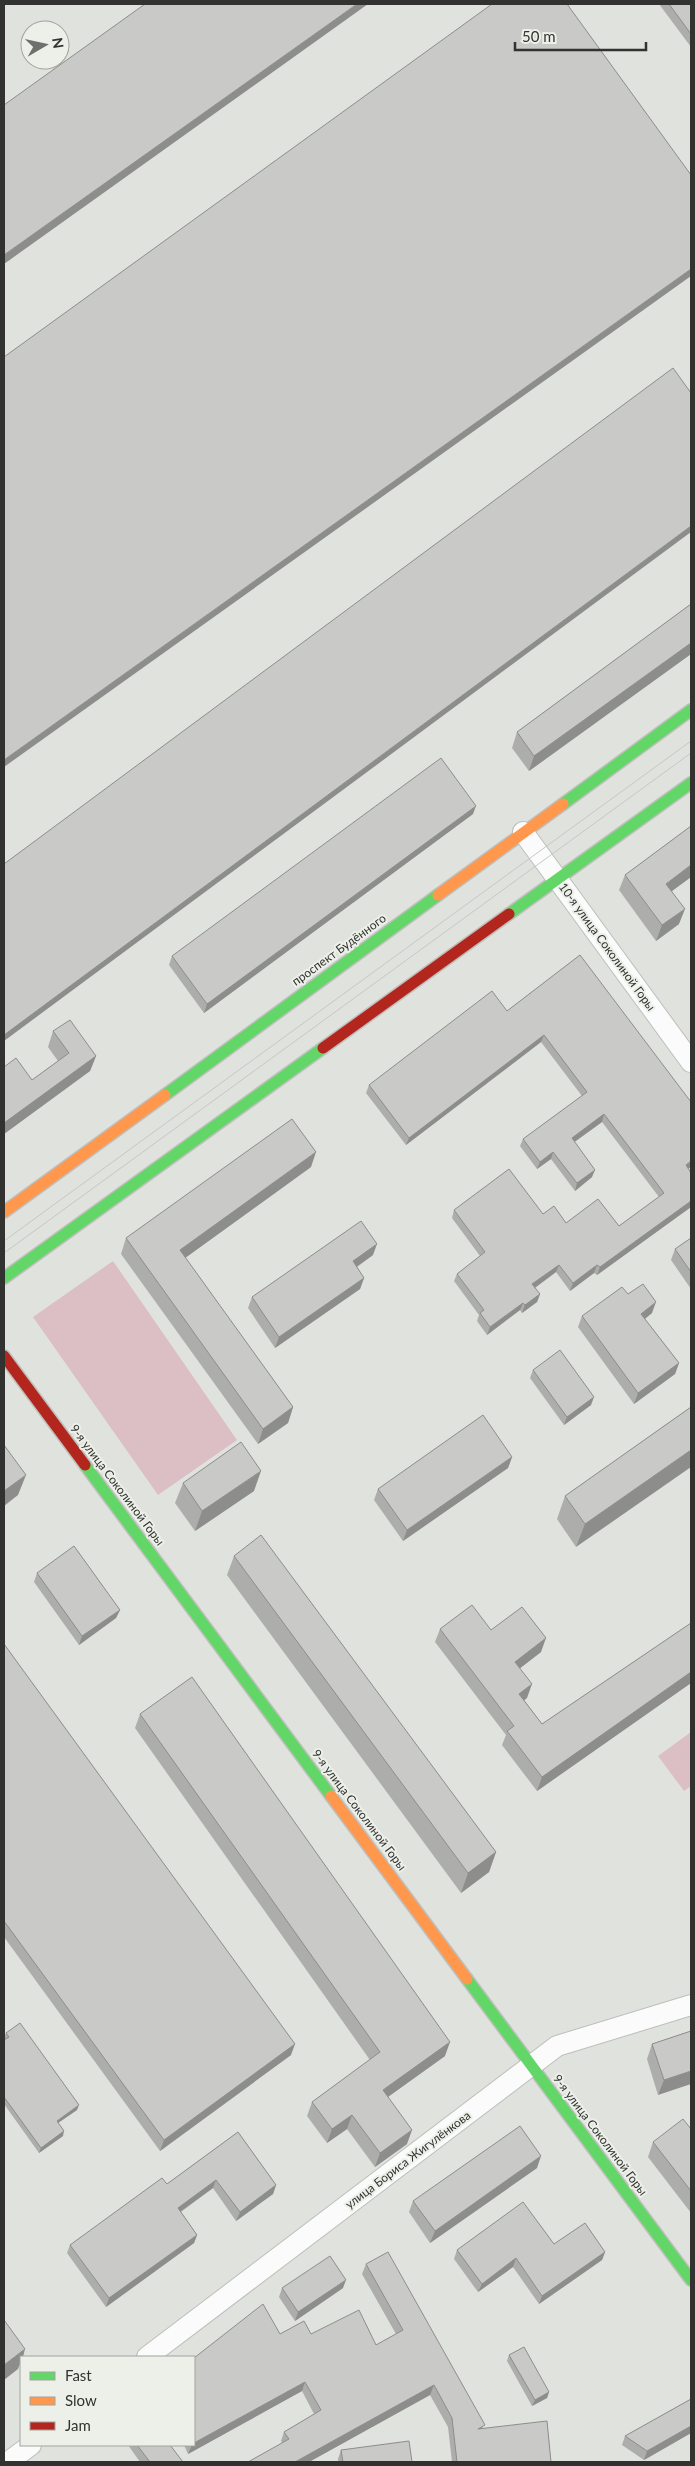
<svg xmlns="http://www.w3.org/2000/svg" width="695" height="2466" viewBox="0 0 695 2466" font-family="Lato,sans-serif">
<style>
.green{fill:#dcbfc5}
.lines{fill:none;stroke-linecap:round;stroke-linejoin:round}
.street-casing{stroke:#bebfbc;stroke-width:22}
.fast-casing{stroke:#bebfbc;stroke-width:14}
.slow-casing{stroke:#bebfbc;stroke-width:14}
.jam-casing{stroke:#bebfbc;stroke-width:14}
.street{stroke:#fafbfa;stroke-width:20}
.fast{stroke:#63d668;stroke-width:11}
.slow{stroke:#ff974d;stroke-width:11}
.jam{stroke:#b3261e;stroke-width:11}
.tram{stroke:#c6c7c6;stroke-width:1}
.wall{fill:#adaeab}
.shaded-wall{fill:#8d8d8b}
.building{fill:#c9cac7;stroke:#8d8d8b}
.labels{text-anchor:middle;stroke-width:4;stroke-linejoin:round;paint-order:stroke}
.street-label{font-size:12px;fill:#323331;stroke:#edf0e9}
</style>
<rect width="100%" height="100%" fill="#e0e2dd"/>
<path class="green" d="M113,1261L237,1440L158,1495L33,1317Z
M691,1732V1786L684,1791L658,1756Z"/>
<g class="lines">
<g class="street-casing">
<path id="street" d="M523,832L691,1062
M147,2357L557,2046L691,2005
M8,2462L31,2445"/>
</g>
<g class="fast-casing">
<path id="fast" d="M563,804L691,710
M509,914L691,783
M165,1095L438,895
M4,1278L323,1048
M85,1465L331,1796
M467,1979L691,2280"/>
</g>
<g class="slow-casing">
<path id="slow" d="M438,895L563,804
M4,1212L165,1095
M331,1796L467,1979"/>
</g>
<g class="jam-casing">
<path id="jam" d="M323,1048L509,914
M4,1356L85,1465"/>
</g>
<use href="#street" class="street"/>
<use href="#fast" class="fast"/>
<use href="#slow" class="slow"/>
<use href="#jam" class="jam"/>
<path class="tram" d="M4,1241L691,741
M4,1253L691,753"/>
</g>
<path class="wall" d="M659,4H691V47Z
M691,604V654L529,771L512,748L517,732Z
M473,814L204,1013L169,965L172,956Z
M691,826V877L672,891L679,924L656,941L619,890L625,875Z
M580,955L688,1169L691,1173V1207L597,1275L594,1273L570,1291L556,1272L535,1288L540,1294L537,1302L522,1313L520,1310L487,1335L477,1321L479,1315L454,1281L457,1274L480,1256L452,1218L454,1210L543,1214L566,1223L619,1226L659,1197L602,1122L574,1142L592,1177L575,1191L551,1159L537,1169L520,1146L523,1139L582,1096L541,1042L406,1145L366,1093L369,1085L507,1011Z
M53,1031L96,1056L90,1071L4,1134V1067L32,1080L58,1061L48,1047Z
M311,1167L185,1258L293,1407L288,1423L258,1444L121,1254L126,1238Z
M691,1238V1289L671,1260L675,1249Z
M373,1255L357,1267L364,1278L360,1289L275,1348L248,1308L252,1297Z
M628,1294L652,1313L645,1319L679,1363L675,1374L634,1404L578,1327L582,1316Z
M533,1370L591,1405L564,1425L530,1378Z
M691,1407L576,1547L557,1519L565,1496Z
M512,1457L508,1468L403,1541L374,1500L378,1489Z
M183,1483L254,1491L195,1531L175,1503Z
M234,1556L496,1852L489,1872L461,1893L227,1575Z
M37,1573L120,1610L116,1618L79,1645L34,1582Z
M691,1623V1683L537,1791L502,1745L506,1735L435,1642L440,1629L491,1630L541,1652L520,1668L527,1698L524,1700L542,1724Z
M4,1644L291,2055L160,2151L4,1937Z
M140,1714L445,2056L388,2097L407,2144L375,2167L347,2129L327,2143L307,2116L312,2102L370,2060L135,1728Z
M691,2031L658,2095L647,2059L652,2044Z
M6,2033L77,2110L58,2123L63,2136L39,2153L4,2104V2040L5,2039L4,2038Z
M691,2129V2213L648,2157L653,2142Z
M238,2132L276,2185L273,2194L236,2221L213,2188L181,2212L197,2235L194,2243L106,2307L67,2253L70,2245L167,2184Z
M537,2168L430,2243L409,2212L413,2201Z
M554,2244L605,2252L602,2260L539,2304L513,2267L478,2292L454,2259L457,2250Z
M366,2264L483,2428L551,2462H452L448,2427L430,2395L309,2462H248L282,2443L281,2441L284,2432L314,2414L302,2391L188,2454L184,2445H194L311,2334L376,2345L396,2334L362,2274Z
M282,2288H343L295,2321L279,2297Z
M509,2355L549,2392L547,2398L532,2406L507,2361Z
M691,2399V2433L644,2460L622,2445L625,2436Z
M128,2445H170L183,2462H140Z
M341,2450L412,2462H338V2459Z"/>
<path class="shaded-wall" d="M357,4H368L4,264V255Z
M691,269V276L4,767V760Z
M691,526V532L4,1041V1035Z
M691,643V654L529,771L534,756Z
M476,806L473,814L204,1013L207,1004Z
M691,865V877L661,899L666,884Z
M685,909L679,924L656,941L662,925Z
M544,1035L541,1042L406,1145L409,1138Z
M96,1056L90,1071L4,1134V1123Z
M604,1114L602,1122L569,1146L572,1138Z
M316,1152L311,1167L174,1266L180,1250Z
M553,1152L551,1159L537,1169L540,1162Z
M691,1161V1167L683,1173L686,1165Z
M595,1170L592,1177L575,1191L577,1183Z
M691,1201V1207L597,1275L600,1267Z
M377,1244L373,1255L349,1272L353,1261Z
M559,1265L556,1272L529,1292L532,1284Z
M597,1265L594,1273L570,1291L573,1283Z
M364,1278L360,1289L275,1348L279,1337Z
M540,1294L537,1302L522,1313L525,1305Z
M656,1302L652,1313L637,1325L641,1314Z
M523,1303L520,1310L487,1335L490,1327Z
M679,1363L675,1374L634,1404L638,1393Z
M594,1397L591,1405L564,1425L567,1417Z
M293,1407L288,1423L258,1444L263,1429Z
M691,1450V1467L576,1547L585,1524Z
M512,1457L508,1468L403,1541L407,1530Z
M261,1471L254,1491L195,1531L202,1511Z
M26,1475L18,1495L4,1506V1491Z
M120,1610L116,1618L79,1645L82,1636Z
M546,1638L541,1652L510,1676L515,1662Z
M691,1672V1683L537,1791L542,1777Z
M532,1684L527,1698L514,1708L519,1694Z
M496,1852L489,1872L461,1893L468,1873Z
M450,2042L445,2056L378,2104L383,2090Z
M295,2044L291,2055L160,2151L164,2140Z
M691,2071V2084L658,2095L664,2080Z
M79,2105L77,2110L55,2125L57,2121Z
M352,2115L347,2129L327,2143L332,2129Z
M412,2130L407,2144L375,2167L380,2153Z
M64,2131L63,2136L39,2153L41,2148Z
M541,2156L537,2168L430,2243L435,2231Z
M216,2180L213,2188L174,2216L178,2208Z
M276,2185L273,2194L236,2221L240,2212Z
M197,2235L194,2243L106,2307L109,2298Z
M605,2252L602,2260L539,2304L542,2296Z
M516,2258L513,2267L478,2292L482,2284Z
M346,2280L343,2288L295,2321L298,2312Z
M25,2349L23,2357H21V2361L18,2369L4,2380V2365Z
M305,2382L302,2391L188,2454L192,2445H194V2443Z
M434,2385L430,2395L309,2462H295Z
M549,2392L547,2398L532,2406L535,2400Z
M691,2426V2433L644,2460L647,2451Z"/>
<path class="building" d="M145,4H357L4,255V105Z
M492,4H567L691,175V269L4,760V357Z
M669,4H691V34Z
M673,368L691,393V526L4,1035V864Z
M691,604V643L534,756L517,732Z
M441,758L476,806L207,1004L172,956Z
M691,826V865L666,884L685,909L662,925L625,875Z
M580,955L691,1102V1161L686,1165L691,1173V1201L600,1267L597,1265L573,1283L559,1265L532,1284L540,1294L525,1305L523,1303L490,1327L480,1313L484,1310L457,1274L485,1252L454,1210L509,1169L543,1214L554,1206L566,1223L598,1199L619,1226L664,1193L604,1114L572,1138L595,1170L577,1183L553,1152L540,1162L523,1139L587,1092L544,1035L409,1138L369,1085L492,991L507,1011Z
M70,1020L96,1056L4,1123V1067L16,1058L32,1080L69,1053L53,1031Z
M292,1119L316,1152L180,1250L293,1407L263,1429L126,1238Z
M361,1221L377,1244L353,1261L364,1278L279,1337L252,1297Z
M691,1238V1272L675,1249Z
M643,1284L656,1302L641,1314L679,1363L638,1393L582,1316L622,1287L628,1294Z
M560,1350L594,1397L567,1417L533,1370Z
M691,1407V1450L585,1524L565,1496Z
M483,1415L512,1457L407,1530L378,1489Z
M241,1442L261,1471L202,1511L183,1483Z
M4,1445L26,1475L4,1491Z
M261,1535L496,1852L468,1873L234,1556Z
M74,1546L120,1610L82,1636L37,1573Z
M472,1605L491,1630L522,1607L546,1638L515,1662L532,1684L519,1694L542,1724L691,1623V1672L542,1777L507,1731L514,1726L440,1629Z
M4,1644L295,2044L164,2140L4,1921Z
M192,1677L450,2042L383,2090L412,2130L380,2153L352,2115L332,2129L312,2102L380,2052L140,1714Z
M20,2023L79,2105L57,2121L64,2131L41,2148L4,2097V2040L9,2037L6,2033Z
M691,2031V2071L664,2080L652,2044Z
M683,2119L691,2129V2191L653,2142Z
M520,2126L541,2156L435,2231L413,2201Z
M238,2132L276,2185L240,2212L216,2180L178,2208L197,2235L109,2298L70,2245L162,2178L167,2184Z
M523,2202L554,2244L585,2223L605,2252L542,2296L516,2258L482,2284L457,2250Z
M388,2252L485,2425L478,2429L547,2421L551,2462H457L452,2418L434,2385L295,2462H248L289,2439L284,2432L321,2410L305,2382L194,2443V2358L263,2304L280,2334L304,2321L311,2334L359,2310L376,2345L403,2330L366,2264Z
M330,2256L346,2280L298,2312L282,2288Z
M4,2320L25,2349L4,2365Z
M524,2347L549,2392L535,2400L509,2355Z
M691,2399V2426L647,2451L625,2436Z
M409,2441L412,2462H343L341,2450Z
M137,2445H170L183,2462H150Z"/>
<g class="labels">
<g class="street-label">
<text transform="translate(607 947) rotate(54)" y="4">10-я улица Соколиной Горы</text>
<text transform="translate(339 950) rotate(-36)" y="4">проспект Будённого</text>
<text transform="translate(117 1485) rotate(53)" y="4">9-я улица Соколиной Горы</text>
<text transform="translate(359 1810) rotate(53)" y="4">9-я улица Соколиной Горы</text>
<text transform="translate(600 2135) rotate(53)" y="4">9-я улица Соколиной Горы</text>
<text transform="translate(408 2160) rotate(-37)" y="4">улица Бориса Жигулёнкова</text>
</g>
</g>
<rect width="695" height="2466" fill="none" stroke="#323331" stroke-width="10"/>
<rect x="20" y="2356" width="175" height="90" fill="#edf0e9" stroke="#a2a49f"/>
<rect x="30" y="2372" width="25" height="8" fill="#63d668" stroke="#a2a49f"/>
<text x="65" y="2381" font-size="15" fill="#323331">Fast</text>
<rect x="30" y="2397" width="25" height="8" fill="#ff974d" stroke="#a2a49f"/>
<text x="65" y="2406" font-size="15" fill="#323331">Slow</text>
<rect x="30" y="2422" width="25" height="8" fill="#b3261e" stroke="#a2a49f"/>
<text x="65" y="2431" font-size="15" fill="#323331">Jam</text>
<g transform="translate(45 45) rotate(81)"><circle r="24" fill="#edf0e9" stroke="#a2a49f"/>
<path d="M0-4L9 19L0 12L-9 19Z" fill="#6f706d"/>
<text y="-8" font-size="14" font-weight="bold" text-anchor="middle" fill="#323331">N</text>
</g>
<path d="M515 42v8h131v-8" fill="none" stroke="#323331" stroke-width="2.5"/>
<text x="522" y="42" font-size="15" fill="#323331" stroke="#edf0e9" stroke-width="4" paint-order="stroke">50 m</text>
</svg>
